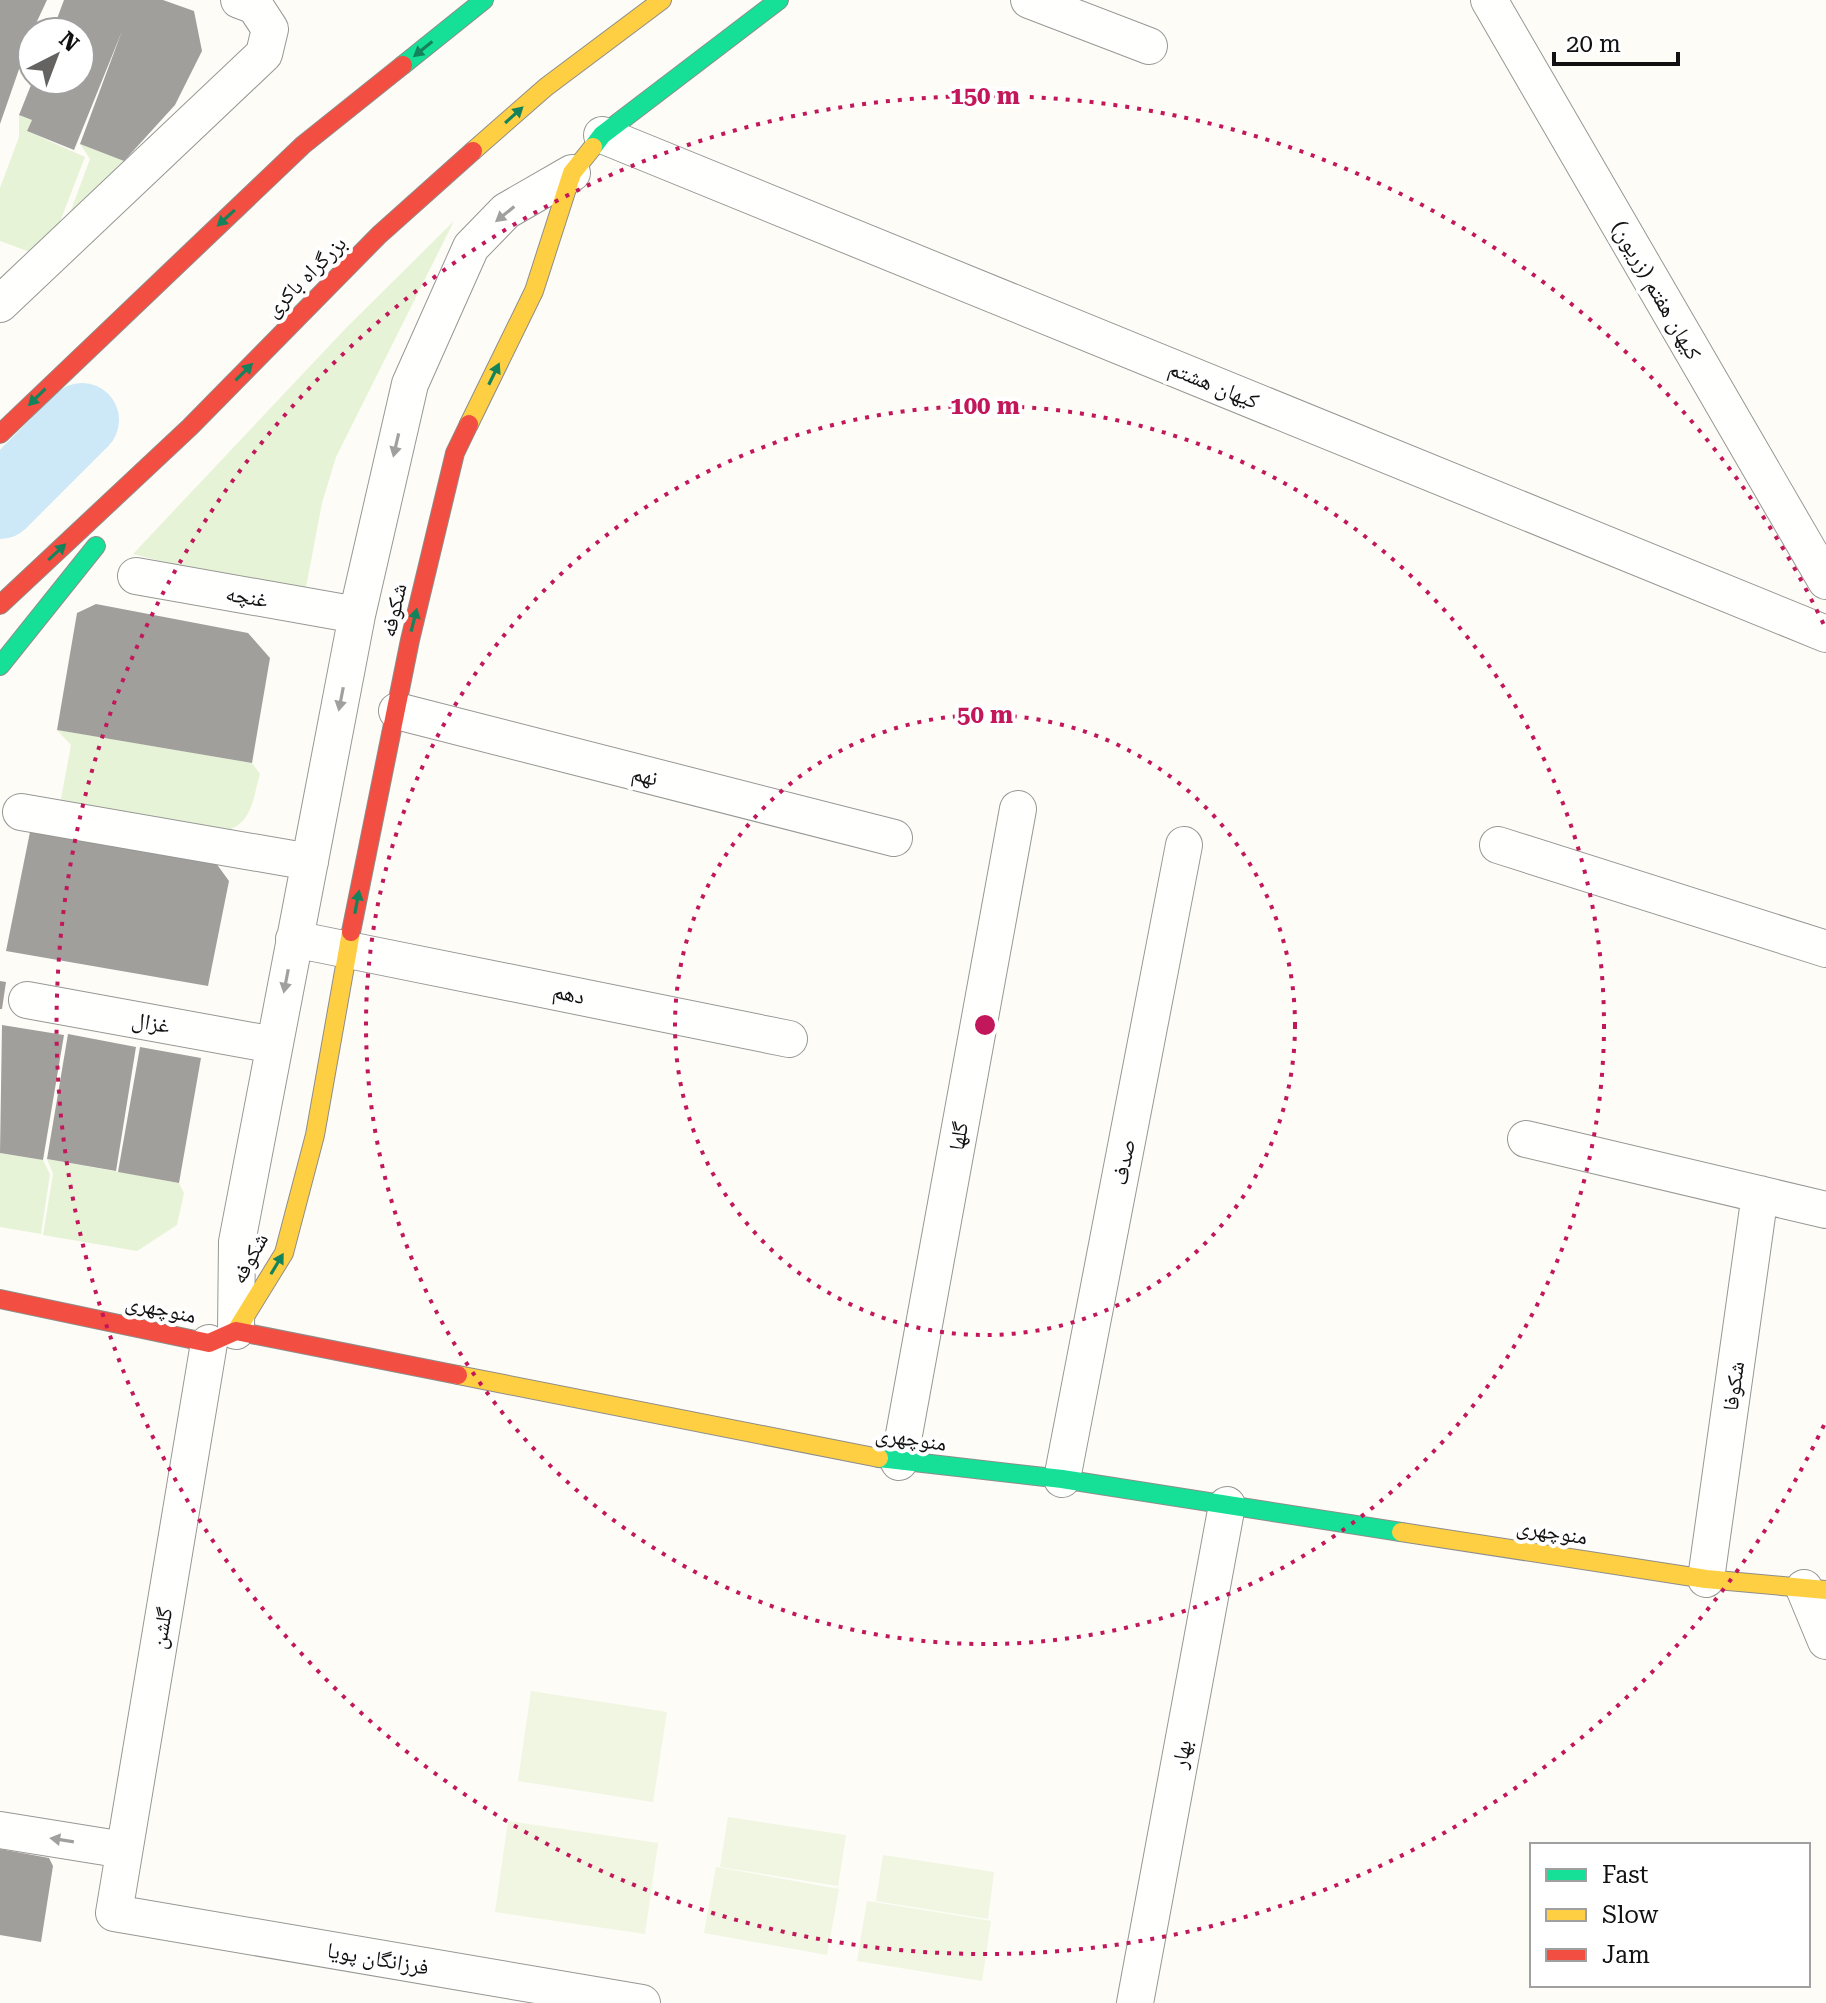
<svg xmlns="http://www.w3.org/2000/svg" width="1826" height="2003" viewBox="0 0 1826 2003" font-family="'Roboto Serif','Noto Naskh Arabic',serif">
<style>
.green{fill:#e7f3d7}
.pitch{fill:#f0f6e1}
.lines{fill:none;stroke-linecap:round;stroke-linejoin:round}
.river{stroke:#cde8f7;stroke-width:74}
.building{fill:#a19f9c}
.street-casing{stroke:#979795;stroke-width:38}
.fast-casing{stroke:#8e8d8b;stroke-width:20}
.slow-casing{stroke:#8e8d8b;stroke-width:20}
.jam-casing{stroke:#8e8d8b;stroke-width:20}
.street{stroke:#fffffe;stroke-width:36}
.fast{stroke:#16e098;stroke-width:18}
.slow{stroke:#ffcf43;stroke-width:18}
.jam{stroke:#f24e42;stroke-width:18}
.oneway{fill:#14835b}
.oneway2{fill:#a0a09f}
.ring{fill:none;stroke:#c2185b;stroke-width:4;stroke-dasharray:4 8}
.labels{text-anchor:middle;stroke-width:8;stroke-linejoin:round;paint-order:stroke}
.street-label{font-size:22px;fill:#111;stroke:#fff}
.centre{fill:#c2185b;stroke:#fff;stroke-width:4}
.ring-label{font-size:24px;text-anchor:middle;font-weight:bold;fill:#c2185b;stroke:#fff;stroke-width:8;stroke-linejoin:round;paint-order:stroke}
</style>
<rect width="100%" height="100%" fill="#fdfcf7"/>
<path class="green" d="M19,115L32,120L27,131L85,157L51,245L38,255L0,241V188L19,137Z
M80,144L124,161L130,174L57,248L90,159Z
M454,221L336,457L322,503L304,598L133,554L346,328Z
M57,730L252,763L260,774C253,797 253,822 228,830L60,804L71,745Z
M0,1153L43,1160L50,1174L41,1234L0,1227Z
M47,1159L179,1183L184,1193L177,1225L137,1251L43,1235L53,1174Z"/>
<path class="pitch" d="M531,1691L667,1712L653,1802L518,1781Z
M728,1817L846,1835L838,1886L720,1867Z
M508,1821L658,1843L645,1934L495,1912Z
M883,1855L994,1872L988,1919L876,1901Z
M716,1867L839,1889L827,1955L704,1933Z
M867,1901L991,1921L982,1981L857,1961Z"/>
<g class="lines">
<path class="river" d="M0,502L82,420"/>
</g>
<path class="building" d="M0,0H47L32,32L0,124Z
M64,0H163L194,11L202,51L175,105L124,161L80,144L122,31L74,150L27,131L32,120L19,115L33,80H80V32H52Z
M96,604L248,633L270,658L252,763L57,730L77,613Z
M31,827L213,859L229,881L208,986L6,951Z
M0,981L6,982L2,1009H0Z
M2,1025L64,1035L43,1160L0,1153Z
M68,1034L136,1047L116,1171L47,1159Z
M140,1047L201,1058L179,1183L118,1172Z
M0,1849L49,1858L53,1866L41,1942L0,1935Z"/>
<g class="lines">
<g class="street-casing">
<path id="street" d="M1029,0L1149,46
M1489,0L1826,581
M602,135L1826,634
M0,304L264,54L270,29L255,6L239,0
M136,576L357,615
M397,711L894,838
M21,812L310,862
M1498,845L1826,949
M294,939L789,1039
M27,1000L274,1045
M1526,1139L1826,1210
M236,1331L237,1242L357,615L410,384L471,247L506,211L572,173
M209,1343L114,1913L642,2003
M899,1462L1018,809
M1062,1479L1184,845
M1706,1579L1760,1194
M1804,1588L1826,1641
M0,1830L124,1850
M1135,2003L1227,1505"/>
</g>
<g class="fast-casing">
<path id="fast" d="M403,65L484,0
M593,147L602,135L779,0
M0,666L96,546
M879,1458L1062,1479L1401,1532"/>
</g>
<g class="slow-casing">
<path id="slow" d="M473,151L546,87L662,0
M469,424L534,291L572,173L593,147
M236,1331L284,1253L315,1135L351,932
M458,1375L879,1458
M1401,1532L1706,1579L1826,1590"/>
</g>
<g class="jam-casing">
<path id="jam" d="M0,434L303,145L403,65
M0,605L190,427L379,235L473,151
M351,932L410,640L455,453L469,424
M0,1299L209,1343L236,1331L458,1375"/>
</g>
<use href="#street" class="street"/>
<use href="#fast" class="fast"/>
<use href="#slow" class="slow"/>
<use href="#jam" class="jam"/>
</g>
<defs><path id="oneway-solid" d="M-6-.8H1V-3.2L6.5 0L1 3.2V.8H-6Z" transform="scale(2)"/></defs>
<g class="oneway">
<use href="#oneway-solid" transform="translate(423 49) rotate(141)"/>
<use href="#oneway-solid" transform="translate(514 115) rotate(-42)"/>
<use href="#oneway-solid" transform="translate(226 218) rotate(137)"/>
<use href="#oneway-solid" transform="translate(244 372) rotate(-45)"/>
<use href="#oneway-solid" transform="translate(494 374) rotate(-64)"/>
<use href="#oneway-solid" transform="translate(37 397) rotate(135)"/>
<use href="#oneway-solid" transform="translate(57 552) rotate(-43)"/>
<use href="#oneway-solid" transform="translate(414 620) rotate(-76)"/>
<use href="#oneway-solid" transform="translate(357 902) rotate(-79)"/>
<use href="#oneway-solid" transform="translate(277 1264) rotate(-59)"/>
</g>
<g class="oneway2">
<use href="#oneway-solid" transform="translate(505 214) rotate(141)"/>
<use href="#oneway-solid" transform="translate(396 445) rotate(103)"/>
<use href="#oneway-solid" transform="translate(341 699) rotate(101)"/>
<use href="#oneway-solid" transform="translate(286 981) rotate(101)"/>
<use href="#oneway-solid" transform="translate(62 1840) rotate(-171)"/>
</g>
<g class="ring">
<circle cx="985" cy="1025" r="310"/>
<circle cx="985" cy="1025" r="619"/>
<path d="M1824 1425A929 929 0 1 1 1824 625"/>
</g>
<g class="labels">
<g class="street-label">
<text transform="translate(305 276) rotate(-45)" y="8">بزرگراه باکری</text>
<text transform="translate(1657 290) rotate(60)" y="8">کیهان هفتم (زریون)</text>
<text transform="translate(1214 384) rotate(22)" y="8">کیهان هشتم</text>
<text transform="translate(247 596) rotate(10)" y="8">غنچه</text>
<text transform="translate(393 610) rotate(-77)" y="8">شکوفه</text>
<text transform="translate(645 775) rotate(14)" y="8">نهم</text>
<text transform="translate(569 993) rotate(12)" y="8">دهم</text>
<text transform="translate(151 1022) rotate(10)" y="8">غزال</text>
<text transform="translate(958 1136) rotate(-80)" y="8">گلها</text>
<text transform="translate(1123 1162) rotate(-79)" y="8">صدف</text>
<text transform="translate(249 1258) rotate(-62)" y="8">شکوفه</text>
<text transform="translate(161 1308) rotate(12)" y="8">منوچهری</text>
<text transform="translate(1733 1386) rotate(-82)" y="8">شکوفا</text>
<text transform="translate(911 1438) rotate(8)" y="8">منوچهری</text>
<text transform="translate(1552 1531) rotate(9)" y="8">منوچهری</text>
<text transform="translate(161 1628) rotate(-80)" y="8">گلشن</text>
<text transform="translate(1181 1754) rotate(-79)" y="8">بهار</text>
<text transform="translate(378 1958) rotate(10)" y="8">فرزانگان پویا</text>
</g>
</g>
<circle cx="985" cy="1025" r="12" class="centre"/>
<g class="ring-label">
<text x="985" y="104">150 m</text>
<text x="985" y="414">100 m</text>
<text x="985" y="723">50 m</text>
</g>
<rect x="1530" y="1843" width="280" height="144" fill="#ffffff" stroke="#a0a0a0" stroke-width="2"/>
<rect x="1546" y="1869" width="40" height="12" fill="#16e098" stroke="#a0a0a0" stroke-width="2"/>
<text x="1602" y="1883" font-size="24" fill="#111111">Fast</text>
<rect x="1546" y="1909" width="40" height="12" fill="#ffcf43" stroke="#a0a0a0" stroke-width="2"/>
<text x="1602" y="1923" font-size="24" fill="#111111">Slow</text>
<rect x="1546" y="1949" width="40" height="12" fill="#f24e42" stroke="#a0a0a0" stroke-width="2"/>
<text x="1602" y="1963" font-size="24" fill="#111111">Jam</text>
<g transform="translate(56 56) rotate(42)"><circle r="38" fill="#ffffff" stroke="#a0a0a0" stroke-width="2"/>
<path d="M0-6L14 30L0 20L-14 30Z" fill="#646362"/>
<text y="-12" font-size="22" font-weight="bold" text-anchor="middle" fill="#111111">N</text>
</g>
<path d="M1554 52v12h124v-12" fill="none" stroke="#111111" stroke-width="4"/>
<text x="1566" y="52" font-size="24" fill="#111111" stroke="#ffffff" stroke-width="6" paint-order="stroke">20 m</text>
</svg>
